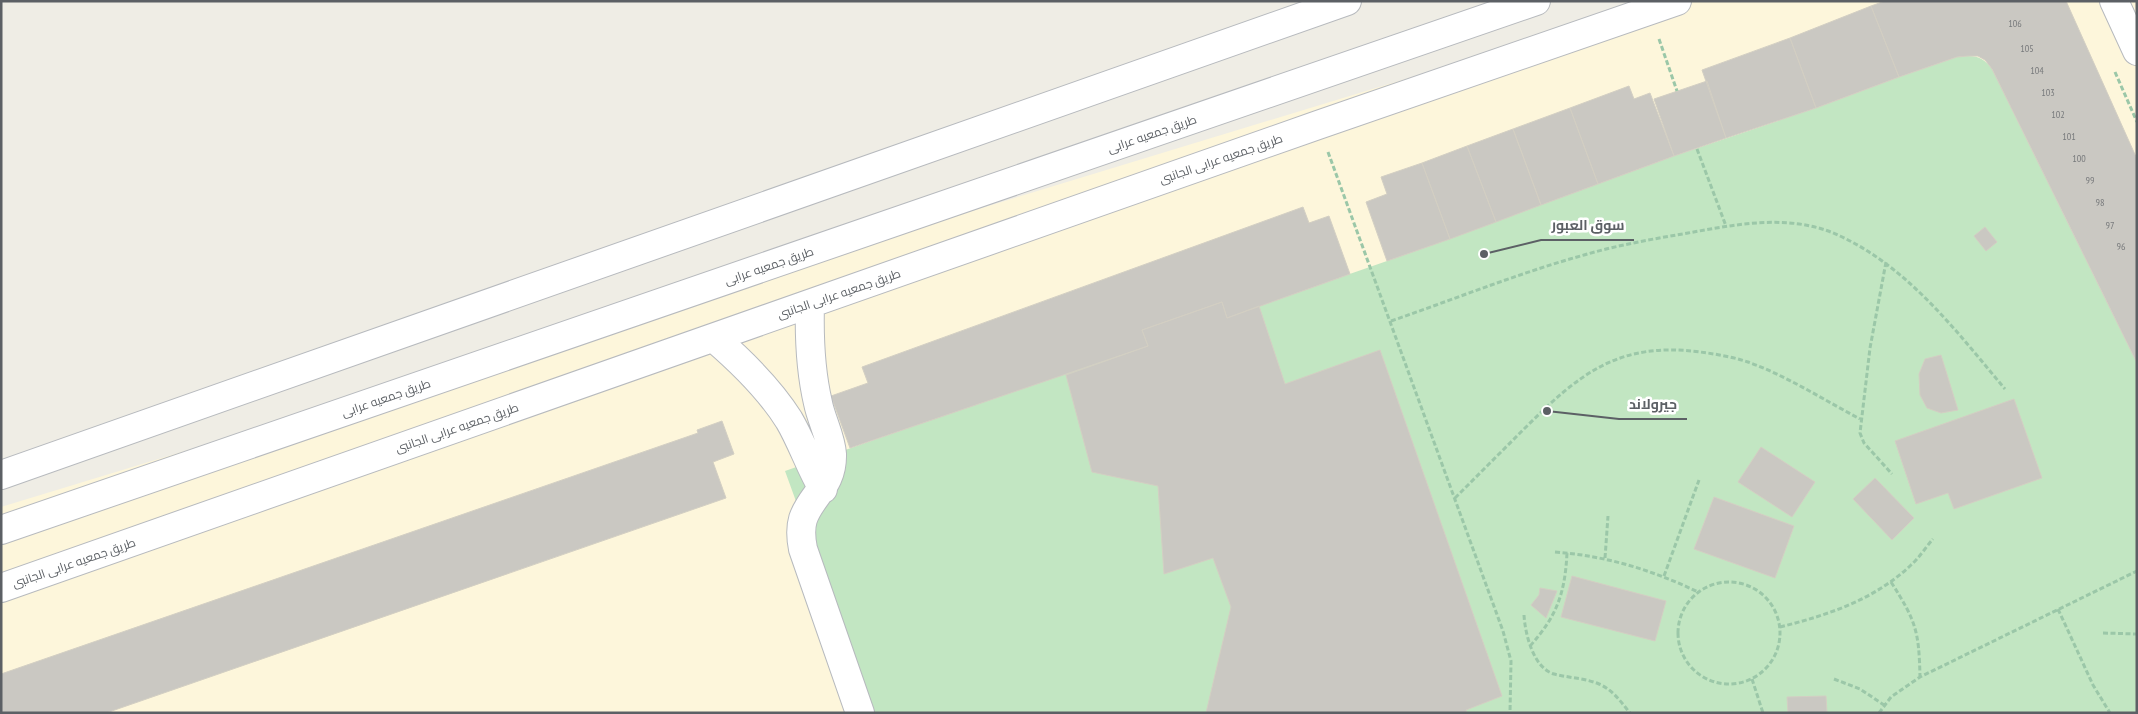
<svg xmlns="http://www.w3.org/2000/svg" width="2138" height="714" viewBox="0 0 2138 714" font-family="'PT Sans Narrow',Cairo,sans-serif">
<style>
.commercial{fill:#fdf6db}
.green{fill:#c2e6c2}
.building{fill:#cac8c2;stroke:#d3cfc3}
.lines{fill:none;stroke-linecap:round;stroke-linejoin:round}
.minor-casing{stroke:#b7babe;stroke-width:30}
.path{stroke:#9bc7a8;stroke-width:3;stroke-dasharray:5 2.5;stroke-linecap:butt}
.minor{stroke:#fff;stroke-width:28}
.labels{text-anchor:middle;stroke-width:5;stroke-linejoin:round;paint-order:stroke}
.number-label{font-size:10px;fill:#787a7c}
.street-label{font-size:12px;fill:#5c6065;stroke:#fff}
.leader{fill:none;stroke:#5c6065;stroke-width:2}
.callout-dot{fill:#5c6065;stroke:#fff;stroke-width:2}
.callout-label{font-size:14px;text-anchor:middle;font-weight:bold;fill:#5c6065;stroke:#fff;stroke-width:5;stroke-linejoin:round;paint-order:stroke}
</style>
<rect width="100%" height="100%" fill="#efede5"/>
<path class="commercial" d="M1661,1H2137V713H1V507Z"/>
<path class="green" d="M1968,56C1980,56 1985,60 1992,69L2137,363V713H873L785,471L1387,261L1674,156L1816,108L1899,77L1957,57Z"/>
<path class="building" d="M1885,1H2066L2137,159V363L1992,69L1985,60L1978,56H1968L1957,57L1899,77L1871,6Z
M1871,6L1899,77L1816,108L1790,38Z
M1790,38L1816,108L1726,138L1702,70Z
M1707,81L1726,138L1674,156L1654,99Z
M1629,86L1634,99L1650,93L1674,156L1598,184L1570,108Z
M1570,108L1598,184L1541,205L1513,129Z
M1513,129L1541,205L1496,222L1467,146Z
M1467,146L1496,222L1450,239L1422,163Z
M1422,163L1450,239L1387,261L1366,202L1387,194L1381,177Z
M1303,207L1309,223L1329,216L1350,274L1227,318L1222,302L1142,330L1148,346L850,448L831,396L868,383L862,367Z
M1985,227L1997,242L1986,251L1974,236Z
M1222,302L1227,318L1259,306L1285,384L1380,350L1502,696L1466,710L1467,713H1206L1231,607L1213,558L1164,574L1158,486L1092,472L1066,375L1148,346L1142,330Z
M1941,355L1958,410L1941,413L1927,408L1920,395L1919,374L1925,359Z
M2014,399L2042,478L1954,509L1948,493L1916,504L1895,441Z
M722,421L734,454L713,462L726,498L106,713H1V674L698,433L697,430Z
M1761,447L1815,482L1792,517L1738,482Z
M1875,478L1914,518L1892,540L1853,499Z
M1714,497L1794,526L1775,578L1694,549Z
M1572,576L1666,601L1655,641L1561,617Z
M1540,588L1557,591L1546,618L1531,605L1539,595Z
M1826,696L1827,713H1788L1787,697Z"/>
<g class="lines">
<g class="minor-casing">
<path id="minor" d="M2114,1L2137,51
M810,304C809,338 810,369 818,403C821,419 831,437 832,454C833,486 811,495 803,519C800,529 801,539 803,549L860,713
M714,338C742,362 769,388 789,420C802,442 810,467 823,489
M1,475L1347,1
M1,530L1536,1
M1,588L1318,125L1677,1"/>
</g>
<path class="path" d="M1659,39L1677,91
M2115,72L2137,122
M1697,149L1726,226
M1328,152L1503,631L1511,661L1510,713
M1886,262L1870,348L1860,433L1864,443L1892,474
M1391,321C1455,299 1519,273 1584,255C1618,245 1653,239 1688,233C1738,224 1792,213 1840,236C1909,268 1957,332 2005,389
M1455,498C1478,475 1502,451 1525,428C1579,374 1619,341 1700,352C1716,354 1733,357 1748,362C1787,376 1824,400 1860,419
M1555,552C1607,556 1652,570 1698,592
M1605,558L1608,516
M1664,576L1699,480
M1891,582C1916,621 1919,631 1920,677
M1678 633a51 51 0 1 1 102 0a51 51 0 1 1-102 0Z
M2058,609L2093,685L2110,713
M1524,615C1525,633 1533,668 1554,674C1569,678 1585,678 1599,684C1613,690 1621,702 1630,713
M1780,627C1828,615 1874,600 1911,565C1919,558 1926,547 1933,539
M2103,633L2137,634
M1530,646C1557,616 1565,593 1567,553
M1752,679L1763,713
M1834,679L1860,689L1884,705
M1879,713L1891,697L1920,677L2137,571"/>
<use href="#minor" class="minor"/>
</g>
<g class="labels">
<g class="number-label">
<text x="2015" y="27">106</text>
<text x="2027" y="52">105</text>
<text x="2037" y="74">104</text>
<text x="2048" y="96">103</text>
<text x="2058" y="118">102</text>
<text x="2069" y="140">101</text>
<text x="2079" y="162">100</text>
<text x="2090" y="184">99</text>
<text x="2100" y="206">98</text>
<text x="2110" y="229">97</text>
<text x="2121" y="250">96</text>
</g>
<g class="street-label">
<text transform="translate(1152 134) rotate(-19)" y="4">طريق جمعيه عرابى</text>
<text transform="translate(1221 159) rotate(-19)" y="4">طريق جمعيه عرابى الجانبى</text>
<text transform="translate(769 266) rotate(-19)" y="4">طريق جمعيه عرابى</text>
<text transform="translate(839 294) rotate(-19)" y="4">طريق جمعيه عرابى الجانبى</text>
<text transform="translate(386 398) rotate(-19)" y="4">طريق جمعيه عرابى</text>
<text transform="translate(457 428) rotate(-19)" y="4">طريق جمعيه عرابى الجانبى</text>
<text transform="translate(74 563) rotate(-19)" y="4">طريق جمعيه عرابى الجانبى</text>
</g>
</g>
<path class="leader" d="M1484 254L1541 240H1634M1547 411L1619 419H1687"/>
<g class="callout-dot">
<circle cx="1484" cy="254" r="5"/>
<circle cx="1547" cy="411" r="5"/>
</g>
<g class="callout-label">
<text x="1588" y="230">سوق العبور</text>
<text x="1653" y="409">جيرولاند</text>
</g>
<rect width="2138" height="714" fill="none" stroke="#5c6065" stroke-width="5"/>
</svg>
